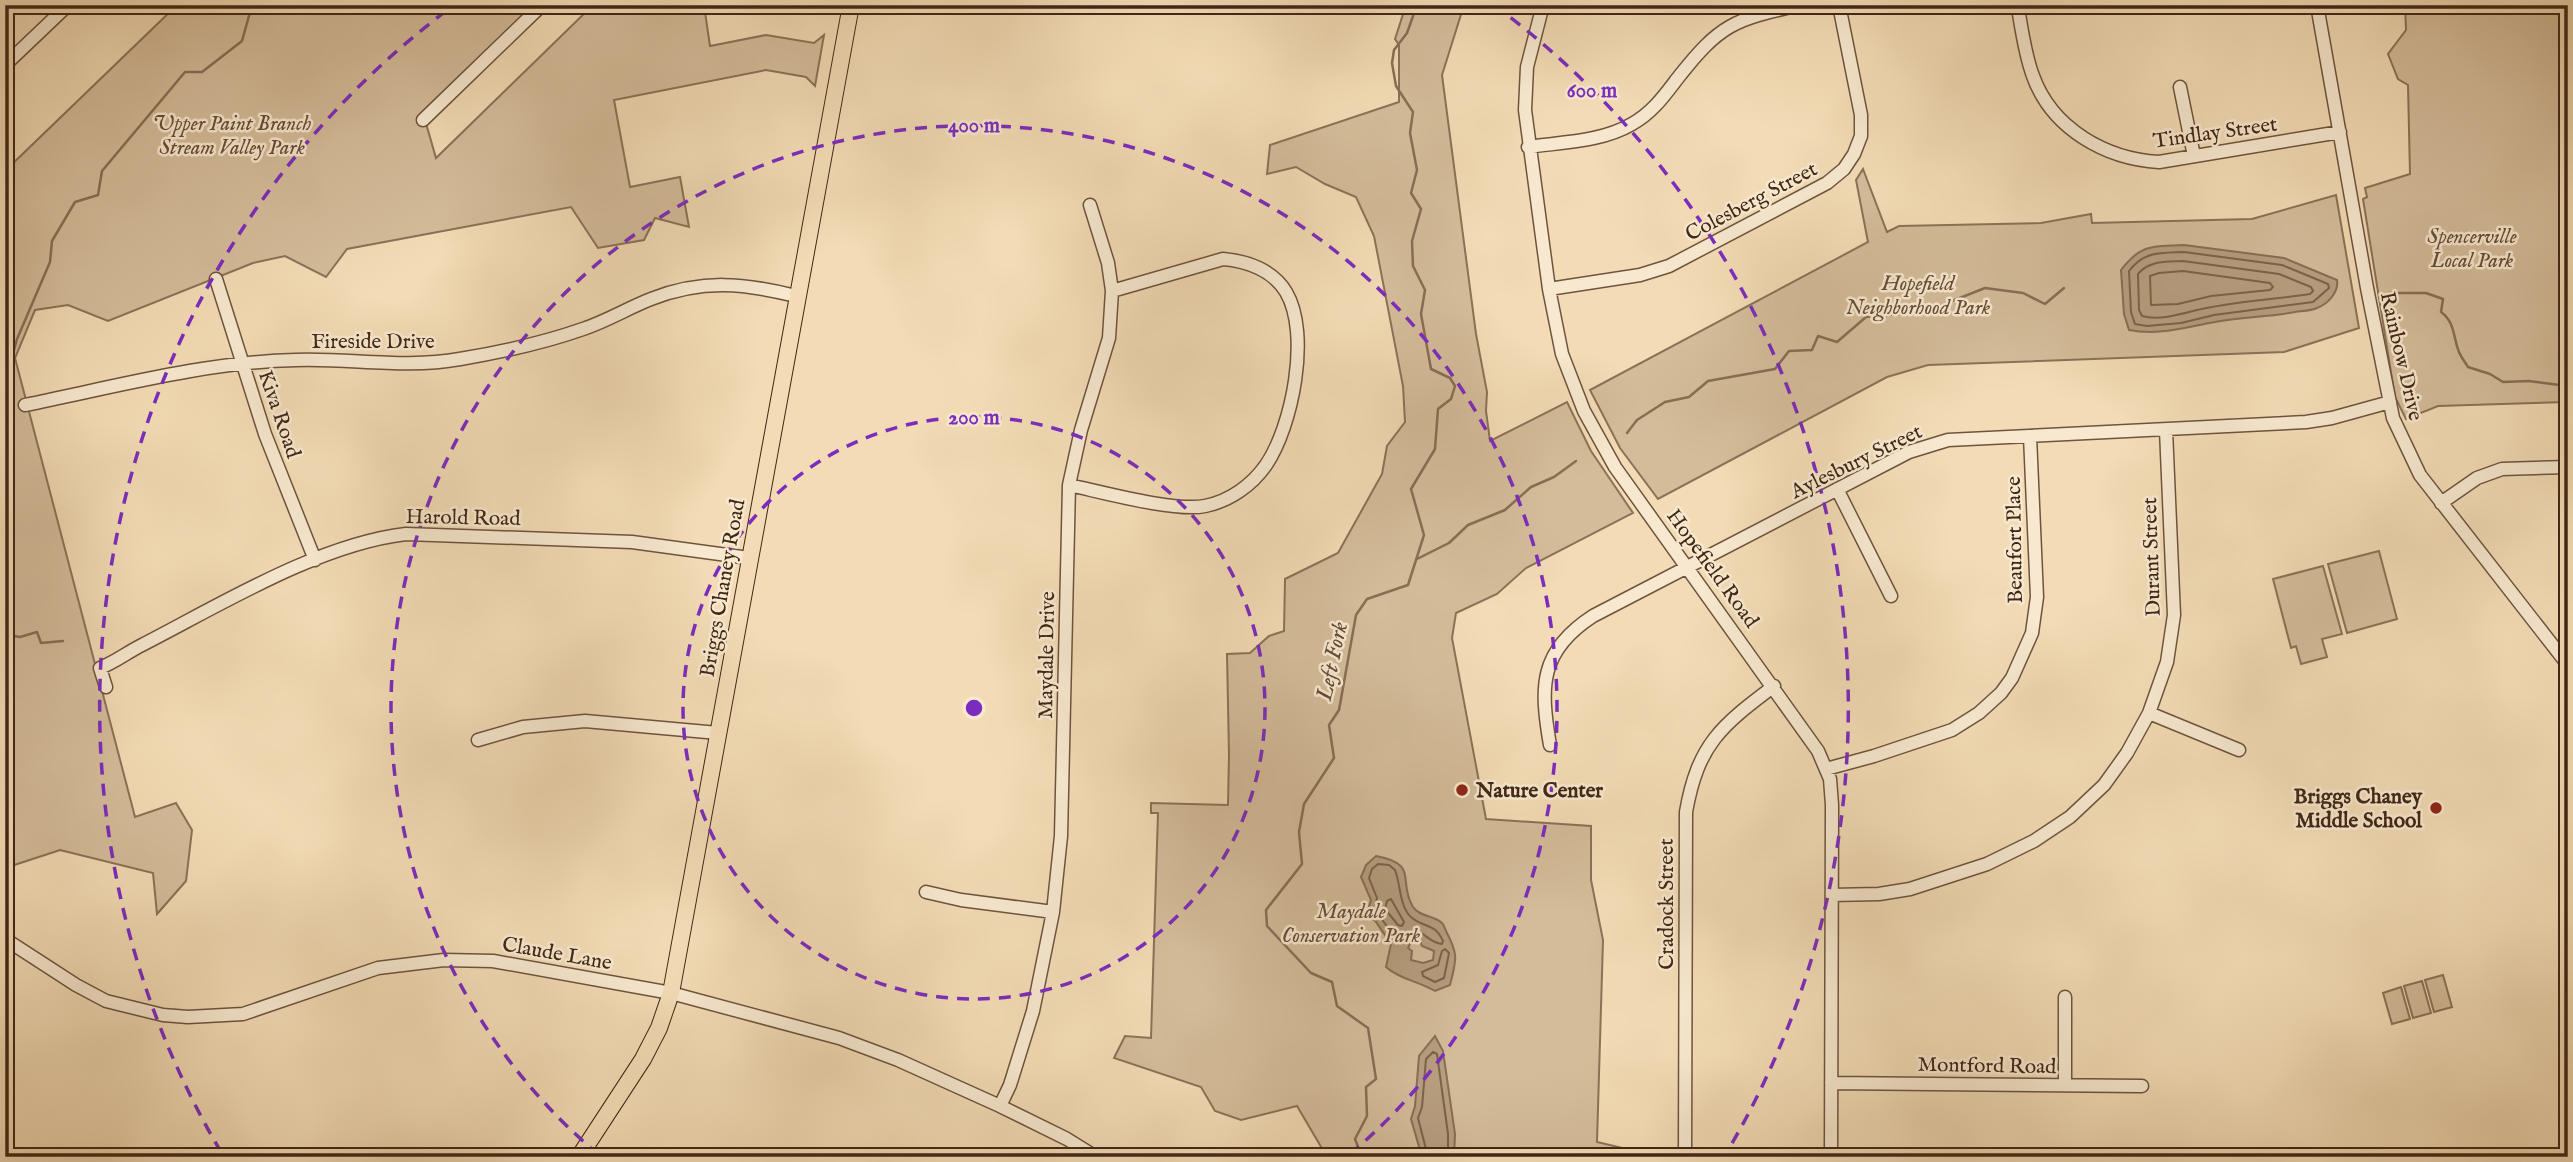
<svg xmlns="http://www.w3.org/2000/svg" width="2573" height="1162" viewBox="0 0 2573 1162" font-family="'IM FELL English',serif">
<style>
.green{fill:#d4bc9a;stroke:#8a7258;stroke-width:2}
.water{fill:#b69e7f;stroke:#876e55;stroke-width:2;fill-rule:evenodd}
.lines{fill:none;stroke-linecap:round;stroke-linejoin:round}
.shore{stroke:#7c624a;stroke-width:2}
.stream{stroke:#876e55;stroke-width:2.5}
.minor-casing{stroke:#6d543e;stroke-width:15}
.major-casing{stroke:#412716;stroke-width:18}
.minor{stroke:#f7e8cf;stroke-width:12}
.major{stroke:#f2dbb5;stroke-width:16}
.ring{fill:none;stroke:#7b2cbf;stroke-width:3.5;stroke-dasharray:12 9}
.poi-dot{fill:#8f2418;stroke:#f7e8cf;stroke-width:2.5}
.labels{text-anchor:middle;stroke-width:5;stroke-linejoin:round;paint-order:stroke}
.park-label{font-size:21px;font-style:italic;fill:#664c37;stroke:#f7e8cf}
.street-label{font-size:21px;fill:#412716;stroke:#f7e8cf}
.poi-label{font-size:21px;font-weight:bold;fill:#412716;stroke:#f7e8cf;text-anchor:start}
.water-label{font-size:23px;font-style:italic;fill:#644b36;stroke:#f7e8cf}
.centre{fill:#7b2cbf;stroke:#f7e8cf;stroke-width:3.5}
.ring-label{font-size:21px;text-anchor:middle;font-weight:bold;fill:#7b2cbf;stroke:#f7e8cf;stroke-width:5;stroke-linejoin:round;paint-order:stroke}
</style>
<rect width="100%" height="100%" fill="#f2dbb5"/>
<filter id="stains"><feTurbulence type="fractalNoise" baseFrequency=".00286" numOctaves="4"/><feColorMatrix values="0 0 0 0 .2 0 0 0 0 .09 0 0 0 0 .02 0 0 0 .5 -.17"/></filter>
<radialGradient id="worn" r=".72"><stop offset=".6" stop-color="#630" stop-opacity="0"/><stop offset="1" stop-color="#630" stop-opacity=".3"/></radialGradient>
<path class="green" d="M177,5H535L423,113L436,158L593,5H704L710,46L766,35L814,43L824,35L815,86L806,77L766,70L614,100L630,187L680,177L689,227L655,218L644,240L598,248L571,207L347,249L326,277L285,256L253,263L108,321L68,305L35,310L15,358L135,817L176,803L192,830L186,881L157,914L153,873L60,850L5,868V171Z
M1406,5H1464L1442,75L1476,334L1487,392L1486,411L1490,441L1567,402L1591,451L1633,513L1526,568L1497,594L1456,613L1452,638L1486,819L1591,826V880L1603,940L1597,1142L1631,1150V1157H1327L1297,1106L1241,1120L1215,1111L1201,1087L1114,1058L1125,1036L1151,1038L1158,813H1151V803L1228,805L1229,755L1227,654L1250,653L1269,636L1284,631L1285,579L1338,553L1382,474L1387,446L1405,422L1403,386L1374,236L1356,197L1325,184L1296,167L1267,174L1270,145L1399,102V45L1395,39Z
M2405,5H2568V402L2438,406L2406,419L2395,397L2363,199L2367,197L2365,188L2410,174L2408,85L2398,79L2388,54L2406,30Z
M1863,169L1887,232L1899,226L2041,223L2091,214L2092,223L2252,219L2336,195L2359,328L2284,352L1928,365L1887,377L1658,499L1620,448L1590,390L1868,242L1856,180Z
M2379,551L2397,619L2347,633L2328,564Z
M2323,566L2342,634L2322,639L2327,657L2301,664L2296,646L2291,648L2273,579Z
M2443,975L2452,1007L2434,1012L2425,980Z
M2422,981L2431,1013L2413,1018L2404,986Z
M2401,987L2410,1019L2392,1024L2383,993Z"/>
<path class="water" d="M2184,245L2284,258L2337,280C2339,292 2328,304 2317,308C2311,311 2302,311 2295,312C2269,317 2241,317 2215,322C2185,327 2159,336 2129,330L2124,314L2121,270C2142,243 2152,247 2184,245Z
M1376,856C1420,864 1397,881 1413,907C1420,917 1433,915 1442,923C1444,925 1445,929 1447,933C1459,956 1456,960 1450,985L1435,991C1418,981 1399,979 1386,967L1391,944L1376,922L1367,913L1371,900L1361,877L1366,865ZM1413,938L1419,939L1422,946L1434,951L1433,960L1423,963L1411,960L1412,951L1408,948Z
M1435,1036L1443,1051L1455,1134L1454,1157H1422L1411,1119L1415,1106L1419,1056Z"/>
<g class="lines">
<path class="shore" d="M2184,252L2282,265L2328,284L2329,288L2313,302L2214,315L2181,323L2147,326L2135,324L2131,312L2129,271C2144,251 2160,253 2184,252Z
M2183,261L2279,274L2311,287L2313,291L2310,294C2277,299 2244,301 2212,307C2190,310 2165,322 2142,316L2139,310L2138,274C2149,260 2167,262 2183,261Z
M2183,271L2270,283L2273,287L2270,290L2211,296L2178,304L2151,305L2150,276L2159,273Z
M1378,864L1389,865L1395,870C1401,885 1399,907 1412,918C1426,929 1434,922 1443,941L1442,944C1423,942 1420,918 1401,941L1397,940L1375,910L1377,898L1369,878L1372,869Z
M1391,899L1404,922L1402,926L1398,925L1385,909L1387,901Z
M1445,949L1449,953L1444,978L1435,982L1423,976L1422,972L1438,965L1442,951Z
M1428,1157L1418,1118L1422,1107L1426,1059L1433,1052L1437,1054L1448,1134V1157"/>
<path class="stream" d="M2389,293H2426L2443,299L2441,312C2455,322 2453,337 2459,352C2461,357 2465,362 2468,367L2490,374L2503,382L2529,381L2568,386
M5,384L17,339L50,262L52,241L75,202L98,195L102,171L185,72H202L242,41L252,5
M1627,433L1637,420L1665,402L1689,397L1708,381L1775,369L1789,351L1812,350L1818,336L1837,342L1866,317L1911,313L1942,305L1985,288L2023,293L2045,304L2064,288
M1417,559L1449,543L1468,525L1505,510L1531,487L1554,477L1576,461
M5,640L8,635L20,637L37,632L41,643L63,641
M1362,1157L1355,1139L1367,1116L1366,1087L1376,1079L1368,1028L1337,1006L1332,982L1311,973L1267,926L1266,910L1302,864L1299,832L1304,804L1334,758L1329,725L1339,710L1356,615L1367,599L1408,585L1424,535L1411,489L1435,449L1438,409L1451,399L1455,386L1450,378L1431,369L1421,314L1425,290L1413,266L1412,241L1421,209L1411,193L1417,170L1410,133L1413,112L1396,86L1392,63L1394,50L1407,33L1417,5"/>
<g class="minor-casing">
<path id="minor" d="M1543,5L1527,67L1525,110L1549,289L1562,354L1584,411L1615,467L1818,751L1830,779L1832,805L1831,1157
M2317,5L2367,288L2393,418L2420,475L2568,665
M2018,8C2022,31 2025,55 2033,76C2052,129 2106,159 2159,162L2340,132
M5,65L68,5
M2180,87L2194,156
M423,120L542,5
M1528,147C1563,142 1601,142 1632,124C1652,113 1664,96 1677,79C1720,24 1734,19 1801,5
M216,279L265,434L315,560
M1549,289L1640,275L1669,266L1827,183L1844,169L1854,154L1861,136V115L1839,5
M25,405C114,387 205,362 296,360C351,358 405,369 460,359C502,352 543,343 583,329C607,321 628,308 651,299C703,279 743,283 796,296
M1069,485C1102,492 1175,512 1205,506C1230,501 1252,485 1266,465C1292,427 1311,334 1286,292C1273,270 1247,261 1223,259L1112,291
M1837,489L1891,596
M2441,503L2477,478L2502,469L2568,467
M106,687L100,668C115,662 128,652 142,645C220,605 319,544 406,534L632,542L749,558
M2149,713L2239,750
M478,740L523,727L585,721L718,733
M1550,745C1540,687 1539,651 1593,616L1909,452L1948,440L2306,422L2332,418L2390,402
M1826,769L1874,756L1952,730L1979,713L2001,693L2012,678L2032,633L2037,597L2030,436
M926,892L961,900L1053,912
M1832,895L1879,894L1910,889L1987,864L2034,841L2070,817L2104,785L2127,753L2149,713L2167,662L2174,615L2166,430
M5,939L76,985L106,1001L163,1015L188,1017L243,1014L378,968L444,960L493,961L671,993L839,1038L898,1060L1000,1106L1067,1139L1096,1157
M1831,1083L2142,1086
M2065,1085V997
M1000,1106L1010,1085L1033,1011L1053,912L1061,836L1069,485L1081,430L1109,338L1112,291L1108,263L1090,205
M1685,1157L1686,812C1698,744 1721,726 1774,686"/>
</g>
<g class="major-casing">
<path id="major" d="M579,1157L643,1059L659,1028L671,993L851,5"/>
</g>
<use href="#minor" class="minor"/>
<use href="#major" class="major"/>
</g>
<g class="ring">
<circle cx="974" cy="708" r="291"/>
<path d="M599 1155A583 583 0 1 1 1349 1155"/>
<path d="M221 1152A874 874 0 0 1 454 5M1494 5A874 874 0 0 1 1727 1152"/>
</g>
<g class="poi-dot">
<circle cx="1462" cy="790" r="7"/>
<circle cx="2436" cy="808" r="7"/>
</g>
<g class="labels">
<g class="park-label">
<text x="232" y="130">Upper Paint Branch<tspan x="232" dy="24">Stream Valley Park</tspan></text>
<text x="2472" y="243">Spencerville<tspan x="2472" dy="24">Local Park</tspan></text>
<text x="1918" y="290">Hopefield<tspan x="1918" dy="24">Neighborhood Park</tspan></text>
<text x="1351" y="918">Maydale<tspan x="1351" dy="24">Conservation Park</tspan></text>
</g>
<g class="street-label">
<text transform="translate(2215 132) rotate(-8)" y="7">Tindlay Street</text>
<text transform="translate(1751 201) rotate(-28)" y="7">Colesberg Street</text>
<text x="373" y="348">Fireside Drive</text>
<text transform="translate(2402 356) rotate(77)" y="7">Rainbow Drive</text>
<text transform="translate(280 414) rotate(71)" y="7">Kiva Road</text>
<text transform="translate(1856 461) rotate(-26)" y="7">Aylesbury Street</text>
<text transform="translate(463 517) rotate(1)" y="7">Harold Road</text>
<text transform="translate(2014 540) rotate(-91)" y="7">Beaufort Place</text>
<text transform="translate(2151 557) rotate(-92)" y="7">Durant Street</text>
<text transform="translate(1713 568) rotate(54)" y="7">Hopefield Road</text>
<text transform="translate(722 588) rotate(-80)" y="7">Briggs Chaney Road</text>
<text transform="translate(1046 655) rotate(-89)" y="7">Maydale Drive</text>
<text transform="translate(1666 904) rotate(-90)" y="7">Cradock Street</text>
<text transform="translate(557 953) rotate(10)" y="7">Claude Lane</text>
<text transform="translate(1987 1065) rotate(1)" y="7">Montford Road</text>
</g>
<g class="poi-label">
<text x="1476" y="797">Nature Center</text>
<text x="2422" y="803" text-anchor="end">Briggs Chaney<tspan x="2422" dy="24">Middle School</tspan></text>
</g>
<g class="water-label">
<text transform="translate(1331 661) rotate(-78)" y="8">Left Fork</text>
</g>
</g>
<circle cx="974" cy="708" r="10" class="centre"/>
<g class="ring-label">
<text x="1592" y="97">600 m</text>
<text x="974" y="132">400 m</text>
<text x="974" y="424">200 m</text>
</g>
<rect width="2573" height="1162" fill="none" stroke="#f2dbb5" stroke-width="28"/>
<rect x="7" y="7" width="2559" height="1148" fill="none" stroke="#412716" stroke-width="3.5"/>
<rect x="14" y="14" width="2545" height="1134" fill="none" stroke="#412716" stroke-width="2"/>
<rect width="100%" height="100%" filter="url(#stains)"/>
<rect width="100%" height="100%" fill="url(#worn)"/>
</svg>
